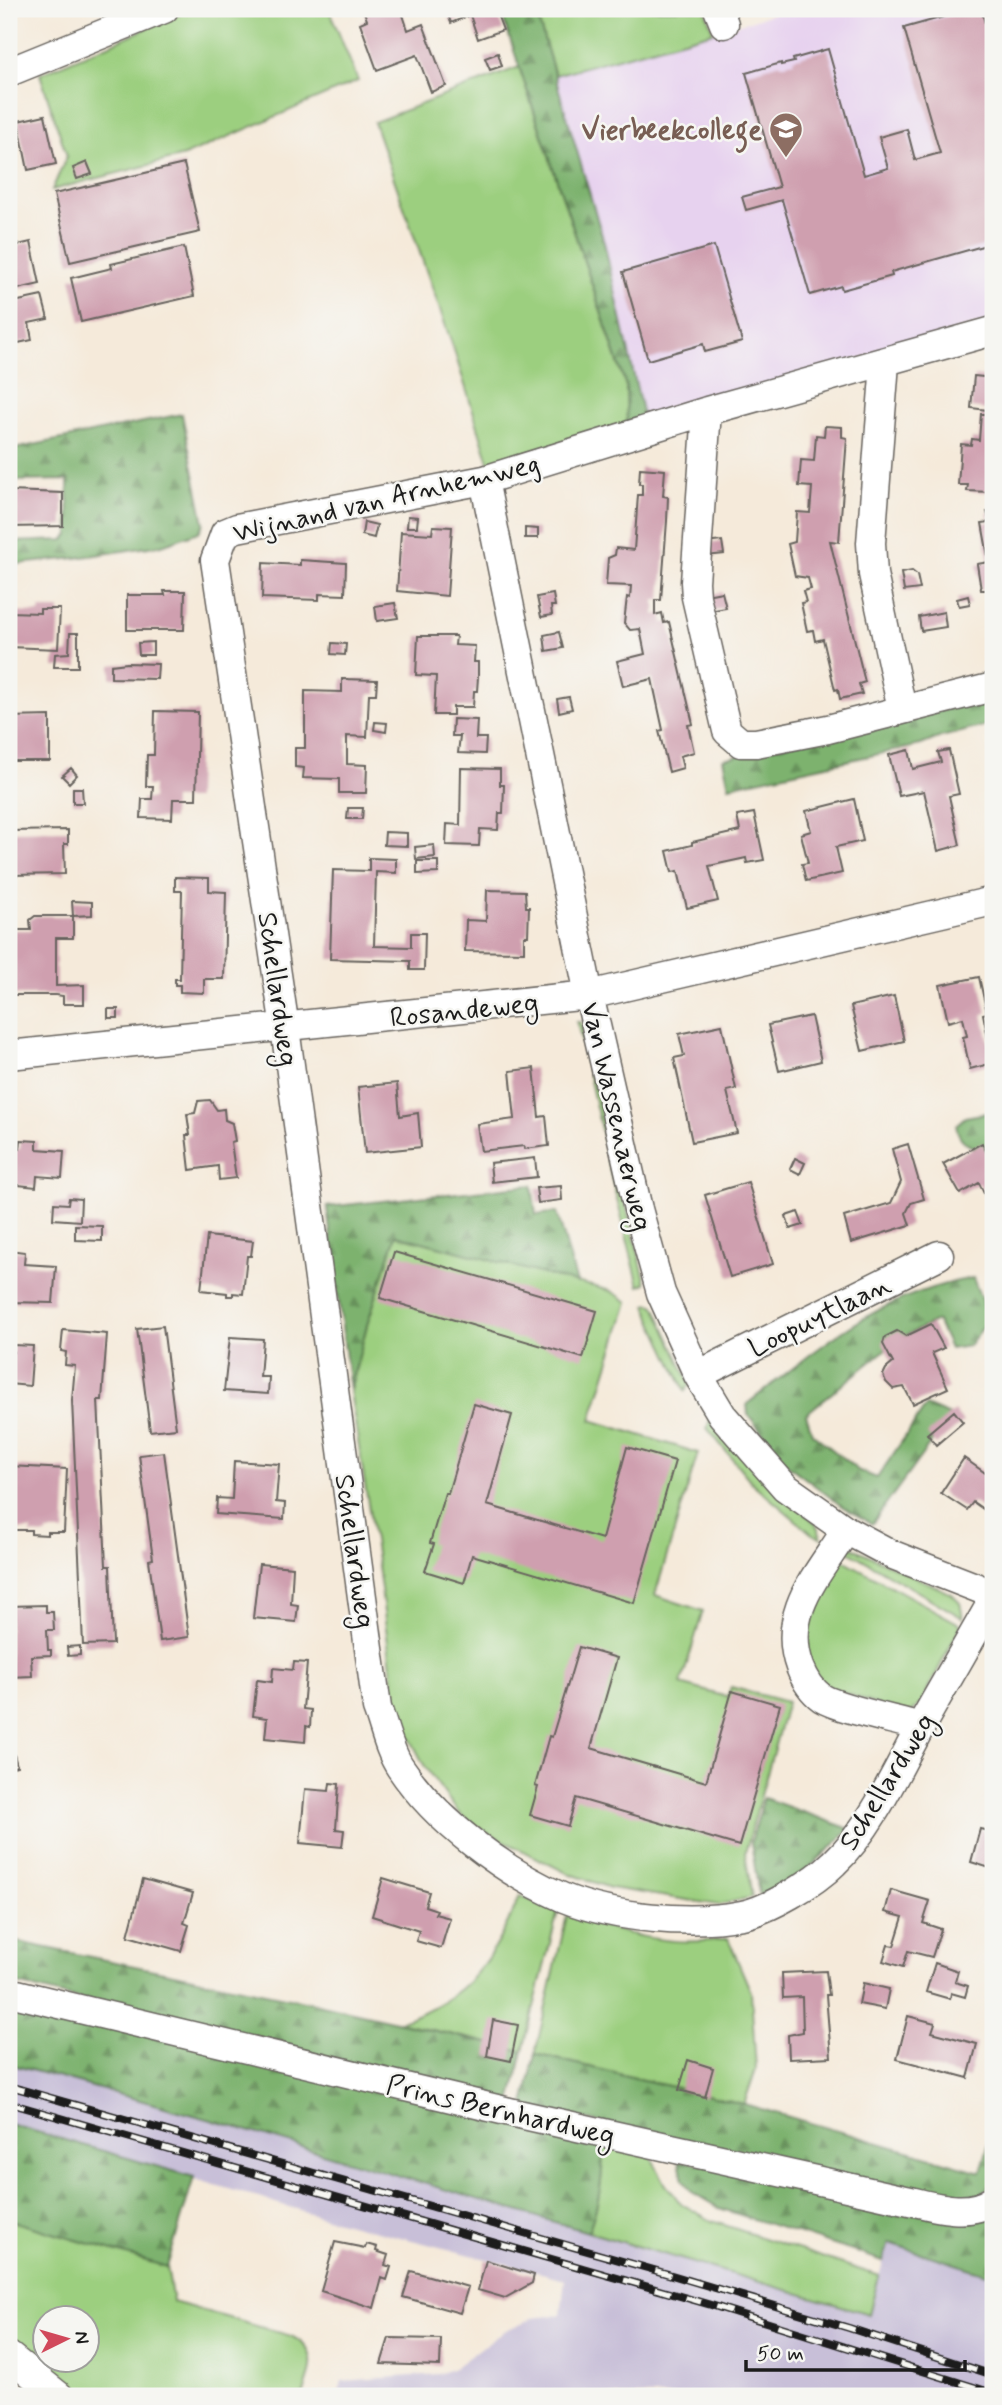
<svg xmlns="http://www.w3.org/2000/svg" width="1002" height="2405" viewBox="0 0 1002 2405" font-family="Mynerve,sans-serif">
<style>
.built{fill:#e7d2ef}
.industrial{fill:#c8bfd8}
.green{fill:#9ccf7f;stroke:#5c764e;stroke-width:2;fill-rule:evenodd}
.forest{fill:url(#forest-firs);stroke:#4c6745;stroke-width:2}
.building{fill:#cf9faf}
.lines{fill:none;stroke-linecap:round;stroke-linejoin:round}
.minor-casing{stroke:#68645e;stroke-width:31}
.minor{stroke:#fff;stroke-width:28}
.rail-casing{stroke:#1c1c1c;stroke-width:8}
.rail{stroke:#f6f6f2;stroke-width:5;stroke-dasharray:16;stroke-linecap:butt}
.labels{text-anchor:middle;stroke-width:5;stroke-linejoin:round;paint-order:stroke}
.education-label{font-size:28px;font-weight:bold;fill:#785e54;stroke:#f6f6f2;text-anchor:end}
.street-label{font-size:28px;fill:#1c1c1c;stroke:#f6f6f2}
</style>
<defs>
<pattern id="forest-firs" width="22" height="20" patternUnits="userSpaceOnUse" patternTransform="scale(1.75)"><rect width="22" height="20" fill="#7db26e"/><path d="M5 1l3.5 6h-7zM16 11l3.5 6h-7z" fill="#66905a"/></pattern>
</defs>
<rect width="100%" height="100%" fill="#f6f6f2"/>
<filter id="ink" filterUnits="userSpaceOnUse"><feTurbulence type="fractalNoise" baseFrequency=".0143" numOctaves="2"/><feDisplacementMap in="SourceGraphic" scale="14" xChannelSelector="R" yChannelSelector="G"/><feConvolveMatrix kernelMatrix="1 2 1 2 8 2 1 2 1" color-interpolation-filters="sRGB"/></filter>
<filter id="wash" filterUnits="userSpaceOnUse"><feTurbulence type="fractalNoise" baseFrequency=".00686" numOctaves="4" result="noise"/><feDisplacementMap in="SourceGraphic" scale="28" xChannelSelector="R" yChannelSelector="G"/><feGaussianBlur stdDeviation="1.57" result="paint"/><feColorMatrix in="noise" values="0 0 0 0 0 0 0 0 0 0 0 0 0 0 0 0 0 1.4 0 .05"/><feComposite in="paint" operator="in"/></filter>
<g filter="url(#wash)">
<rect width="100%" height="100%" fill="#f5eada"/>
<path class="built" d="M788,9H993V320L644,420L604,242L555,75L721,30Z"/>
<path class="industrial" d="M9,2064L208,2119L868,2314L889,2242L993,2276V2396H338L342,2381L439,2374L454,2368L504,2331L533,2318L561,2315L565,2279L333,2220L9,2124Z"/>
<path class="green" d="M192,9H329L358,81L184,156L52,190L67,156L40,74Z
M535,9H705L713,32L555,75Z
M519,67L626,387L627,426L490,465L452,344L374,122Z
M577,1022H581L609,1142L604,1143Z
M612,1159L614,1160L646,1283L639,1286L607,1160Z
M396,1235L611,1291L628,1302L591,1420L698,1453L655,1595L703,1611L681,1684L727,1697L731,1687L787,1702L745,1853L752,1897L719,1905L610,1888L565,1872L478,1828L458,1812L425,1767L397,1713L378,1566L350,1391L367,1325Z
M651,1304L655,1306L690,1384L685,1391L651,1318L647,1305Z
M710,1420L816,1524L822,1538L812,1534L753,1484L707,1428Z
M849,1546L952,1594L960,1602L963,1618L845,1549Z
M840,1558L961,1625L921,1703L912,1712L898,1713L817,1682L804,1656V1620Z
M520,1896L558,1911L523,2051L399,2022C471,1996 490,1963 520,1896Z
M567,1915C620,1933 672,1949 728,1938L751,1992L756,2069L744,2104L535,2054Z
M603,2143L650,2155L666,2185L682,2204L712,2221L879,2276L869,2314L588,2232C600,2202 603,2176 603,2143Z
M9,2220L167,2267L173,2302L291,2336C321,2351 311,2371 303,2396H80L9,2340ZM46,2318H88V2360H46Z"/>
<path class="forest" d="M500,9H535L604,242L644,420L627,426L626,386Z
M182,414L204,523L199,532L162,545L76,558L9,565V542L64,540L69,535L68,480L9,481V450Z
M993,699V724L941,737L921,745L729,786L723,759Z
M993,1112V1151C976,1151 958,1144 956,1125L965,1117Z
M532,1185L536,1215L557,1212L577,1283L396,1235L367,1325L350,1390L327,1207Z
M973,1278L989,1319L969,1346L950,1349L937,1321L900,1338L806,1414L812,1433L859,1471L877,1478L926,1406L950,1416L872,1524L843,1507L784,1462L748,1414L747,1404C822,1346 876,1295 973,1278Z
M764,1798L850,1829C824,1854 795,1887 759,1895L751,1842Z
M9,1940L309,2002L523,2051L511,2103L9,1982Z
M9,2003L603,2143C603,2176 600,2202 588,2232L208,2119L9,2064Z
M535,2054L744,2104L981,2172L993,2128V2183L980,2194L952,2199L524,2106Z
M9,2124L194,2177L167,2267L9,2220Z
M679,2160L975,2220L993,2217V2276L889,2243L883,2261L719,2208L692,2192L683,2180Z"/>
<g id="blocks">
<path class="building" d="M363,9H392L393,11L401,9L408,30L423,24L446,86L431,92L417,55L377,70L360,23L367,20Z
M446,9H495L503,30L478,39L470,15L451,23Z
M972,9H981L993,52V56L989,57L993,72V243L891,272L892,276L842,290L841,286L810,295L782,200L746,210L742,197L779,187L746,73L781,63V65L794,62L793,59L828,49L864,175L888,168L879,137L907,129L915,160L940,153L904,28Z
M498,53L502,66L490,70L485,58Z
M45,115L56,164L28,170L18,121Z
M87,162L92,174L77,179L73,168Z
M184,164L200,232L70,262L54,194Z
M31,242L40,284L9,291V247Z
M714,246L742,342L705,352L703,344L648,360L623,272Z
M184,247L194,296L81,322L71,278L112,268L111,264Z
M42,296L48,319L29,323L32,340L9,345V303Z
M974,376L993,378V503H989L990,492L967,491L968,485H958L961,444L971,445L972,439L979,440L981,414H987V410L971,408Z
M825,426L842,427V437L847,438L839,542L830,541L865,682L859,684L862,694L840,699L838,689L835,690L823,639L815,641L813,630L807,631L801,603L806,602L803,591L811,589L808,578L795,576L788,544L795,542L797,512L810,513L812,487L799,486L801,460L814,461L816,435L824,436Z
M640,468L665,470L663,496L668,497L667,521L661,600H655V615L662,613L664,623L669,622L693,724L688,725L694,752L680,756L683,768L669,772L659,731L663,730L652,679L623,686L617,661L645,654L640,629L630,630L624,623L627,597L630,598L631,586L606,585L608,558L615,555L616,548L634,550L638,495H642V484H639Z
M9,491L63,493V526L9,527Z
M993,510V590H981L977,564L989,562L982,523L990,522L987,512Z
M408,516L418,517L417,527H407Z
M364,522L377,525L374,538L362,535Z
M433,526L452,527L447,596L397,591L401,532L432,534Z
M525,528L538,529V538H525Z
M722,541L724,554L706,556L705,543Z
M300,560L346,563L345,595L319,594V600L262,598L263,563L300,565Z
M912,571L917,575L920,589L904,591L901,573Z
M164,591H185L184,630H127V595H165Z
M722,592L726,608L709,611L706,595Z
M553,594L555,606H551L552,615L541,617L537,597Z
M968,596L970,604L959,606L957,599Z
M395,603L398,618L377,621L375,606Z
M40,609H60L58,649L9,647V612L40,613Z
M944,612L946,627L921,631L919,617Z
M559,632L563,648L546,651L544,635Z
M70,633H78V667H54L55,654L69,653Z
M418,636H456L455,645L475,646L474,662H478V677L477,691H474L473,707H453V715H434L436,676L416,675Z
M153,642V655H139L138,643Z
M332,643L346,644L345,655L331,654Z
M127,663L158,664L157,679L111,678V665Z
M342,679L377,680L376,694H369L367,737L347,736V764L367,765L366,793H339V779L303,778L304,768L295,767V748H305V691L342,692Z
M569,697L572,709L559,712L557,699Z
M155,711L198,712L196,799H173L172,819L141,818L142,799H152L153,786H146L147,755H154Z
M50,716V761H9V717Z
M453,719L477,720L476,738H486L485,754L458,753L460,736H452Z
M375,722L387,723L386,732L374,730Z
M909,750L913,769L941,762L938,752L949,750L959,794L949,796L960,845L938,851L924,791L899,796L889,755Z
M71,768L77,775L69,783L62,776Z
M461,768L500,769V785H504L503,813H499L498,830L480,829L479,846L446,845L447,824L460,825Z
M73,788H82L83,803H73Z
M854,799L863,841L836,847L842,873L806,881L802,864L808,863L801,834L811,831L806,811Z
M348,808H363L362,819H347Z
M754,813L764,860L747,863L746,858L709,866L718,901L687,908L678,871L672,872L667,851L692,845V842L740,831L737,816Z
M68,830V844H64L65,874L9,875V831Z
M385,832L407,833V846L384,845Z
M434,845L435,857L416,859L415,847Z
M369,858L396,859V873L376,872L374,946L411,947V933H425L424,970H410V961L330,959L333,870L369,871Z
M417,861H438V873L417,874Z
M175,877L209,878V891L226,892L224,979H204V993L180,992V985H175V979H180L182,891H175Z
M487,890L525,891L526,907H529L528,936H524V952L465,951L466,920L486,921Z
M72,901L92,902V915L73,916V938H56V986L84,985V1004H63V996L56,995H9V946H11V930H31L30,920L35,916H73Z
M979,977L987,1013L983,1014L993,1063L970,1069L963,1037L967,1036L963,1018L948,1022L940,985Z
M894,996L904,1041L862,1051L851,1006Z
M108,1009H118V1018H108Z
M811,1016L821,1061L779,1071L768,1025Z
M722,1025L736,1089L727,1091L737,1133L692,1142L674,1058L684,1056L679,1034Z
M534,1068L539,1117L546,1116L549,1146L525,1149L524,1146L481,1151L477,1124L515,1119L510,1071Z
M397,1083L400,1116L418,1113L421,1147L365,1153L358,1087Z
M210,1100L217,1110L224,1109L225,1120L232,1123L235,1141L231,1142L236,1178L219,1180L218,1166L190,1170L186,1135H190L187,1114L195,1113L198,1101Z
M21,1140L37,1141V1149L64,1151L62,1178L37,1176L36,1187L9,1184V1149H20Z
M982,1143L989,1156L993,1154V1212L979,1183L960,1194L943,1164Z
M908,1144L924,1199L911,1203L906,1213L910,1225L851,1243L844,1217L891,1203L901,1182L892,1149Z
M535,1158L537,1177L492,1182L490,1163Z
M795,1158L805,1163L800,1174L790,1169Z
M748,1182L773,1264L730,1277L705,1195Z
M561,1186L562,1200L538,1203L536,1188Z
M69,1198L81,1199L80,1221L53,1219L54,1203L68,1204Z
M798,1212L803,1225L790,1229L786,1216Z
M75,1225L102,1226V1241L75,1240Z
M207,1236L253,1241L251,1256H247L243,1294L233,1293V1296H227V1293L201,1290Z
M9,1250L25,1252L24,1264L56,1266L53,1303L9,1302Z
M394,1252L597,1311L583,1358L380,1298Z
M931,1324L944,1348L932,1353L948,1388L913,1404L904,1387L893,1389L886,1382L883,1375L886,1369L893,1363L883,1344L885,1337L897,1331L906,1336Z
M163,1326L176,1428L150,1431L137,1329Z
M63,1330L107,1334L102,1400H98L106,1566H110L113,1644L83,1645L72,1400L75,1366L65,1365L66,1352L61,1351Z
M230,1337L263,1339L260,1377H269L268,1394L224,1391Z
M13,1345L33,1346L30,1386L9,1384V1352H13Z
M474,1404L512,1415L487,1505L602,1539L627,1447L675,1461L634,1603L472,1555L464,1583L425,1571L434,1544L430,1543L445,1493H448Z
M954,1411L963,1422L936,1445L927,1434Z
M164,1452L189,1637L160,1641L149,1560L153,1559L139,1455Z
M964,1458L991,1477L993,1473V1516L973,1502L967,1510L941,1493Z
M234,1461L279,1464L276,1502L285,1503L284,1519L216,1514L217,1498L232,1499Z
M9,1466L67,1469L64,1532H47V1535L31,1534V1530H13L15,1496H9Z
M259,1564L293,1567L291,1604L298,1605L296,1622L253,1618Z
M46,1605V1612H53L54,1630H47L48,1650H51V1655L31,1656L32,1676L9,1677V1606Z
M80,1646V1655L68,1656L67,1647Z
M579,1647L617,1658L591,1748L706,1782L732,1691L780,1705L739,1846L576,1798L568,1826L530,1815L538,1787L535,1786L549,1736L552,1737Z
M294,1662L307,1663L303,1709L311,1710L310,1727L306,1726L305,1742L265,1738L267,1718L253,1716L257,1680L272,1682L273,1668L293,1670Z
M9,1734L17,1766L9,1768Z
M330,1783L339,1784L336,1829L344,1830L342,1847L300,1843L305,1789L329,1791Z
M980,1829L993,1832V1869L971,1862Z
M383,1878L429,1892L425,1906L437,1910L435,1914L450,1918L441,1948L416,1941L419,1931L372,1916Z
M143,1879L193,1893L184,1923L189,1925L181,1951L128,1936Z
M891,1890L930,1901L923,1923L941,1929L932,1957L908,1951L903,1967L883,1961L888,1945L894,1946L903,1917L885,1912Z
M935,1963L958,1971L955,1982L968,1986L965,1997L951,1993L950,1999L926,1992Z
M826,1971L829,1995H826L831,2057L789,2059L788,2035L803,2032L802,1997L783,1998L782,1973Z
M863,1983L889,1989L885,2009L859,2004Z
M908,2016L935,2023L932,2032L977,2044L968,2078L897,2059Z
M493,2020L518,2025L511,2061L487,2056Z
M688,2060L713,2068L705,2097L679,2090Z
M335,2242L365,2248L366,2244L377,2247L376,2251L388,2255L385,2265L391,2267L387,2280L382,2278L374,2308L321,2291Z
M486,2260L534,2275L532,2283L505,2298L478,2290Z
M411,2271L468,2287L460,2313L403,2297Z
M993,2306V2338L984,2335Z
M389,2338L441,2339L440,2366L381,2364Z"/>
</g>
</g>
<g filter="url(#ink)">
<use href="#blocks" fill-opacity="0" stroke="#68645e" stroke-width="2"/>
<g class="lines">
<g class="minor-casing">
<path id="minor" d="M718,9L724,24
M9,72L164,9
M993,331L707,411L484,480L237,528L225,533L215,560L285,1028L377,1708C384,1726 389,1751 400,1767C435,1820 505,1873 564,1898C614,1918 690,1925 742,1915C769,1910 815,1882 834,1863C871,1829 898,1768 922,1724C945,1683 970,1641 993,1600
M885,363L871,543L873,574L902,709
M707,411L695,582L696,597L727,731L741,743H756L828,729L993,687
M484,480L589,995L638,1209L661,1293L698,1375L722,1415L785,1487L846,1530L893,1555L993,1594
M9,1055L589,995L993,901
M698,1375L939,1255
M846,1530C819,1574 780,1612 800,1667C805,1680 811,1690 822,1698C840,1709 898,1720 921,1727
M9,1992L514,2113L901,2199C931,2205 967,2219 993,2200
M9,2356L59,2396"/>
</g>
<use href="#minor" class="minor"/>
<g class="rail-casing">
<path id="rail" d="M9,2086L675,2276L849,2328L993,2375
M9,2103L711,2305L993,2393"/>
</g>
<use href="#rail" class="rail"/>
</g>
</g>
<defs>
<g id="school-pin" transform="scale(1.75)"><path d="M0 17L-7.5 6A9.5 9.5 0 1 1 7.5 6Z" fill="#8d6e63" stroke="#f6f6f2"/><path d="M0-5L7-2L0 1L-7-2ZM-4 1L0 2.5L4 1V4Q0 6-4 4Z" fill="#fff"/></g>
</defs>
<g fill-rule="evenodd">
<use href="#school-pin" x="786" y="129"/>
</g>
<g class="labels">
<g class="education-label">
<text x="762" y="139">Vierbeekcollege</text>
</g>
<g class="street-label">
<text transform="translate(386 497) rotate(-13)" y="10">Wijnand van Arnhemweg</text>
<text transform="translate(279 989) rotate(82)" y="10">Schellardweg</text>
<text transform="translate(464 1009) rotate(-6)" y="10">Rosandeweg</text>
<text transform="translate(618 1116) rotate(77)" y="10">Van Wassenaerweg</text>
<text transform="translate(819 1315) rotate(-26)" y="10">Loopuytlaan</text>
<text transform="translate(356 1551) rotate(82)" y="10">Schellardweg</text>
<text transform="translate(886 1781) rotate(-58)" y="10">Schellardweg</text>
<text transform="translate(501 2109) rotate(13)" y="10">Prins Bernhardweg</text>
</g>
</g>
<rect width="1002" height="2405" fill="none" stroke="#f6f6f2" stroke-width="35"/>
<g transform="translate(66 2339) rotate(85)"><circle r="33" fill="#f6f6f2" stroke="#9f9f9c" stroke-width="2"/>
<path d="M0-5L12 26L0 18L-12 26Z" fill="#d1495b"/>
<text y="-10" font-size="19" font-weight="bold" text-anchor="middle" fill="#1c1c1c">N</text>
</g>
<path d="M746 2360v10h219v-10" fill="none" stroke="#1c1c1c" stroke-width="3.5"/>
<text x="757" y="2360" font-size="21" fill="#1c1c1c" stroke="#f6f6f2" stroke-width="5" paint-order="stroke">50 m</text>
</svg>
